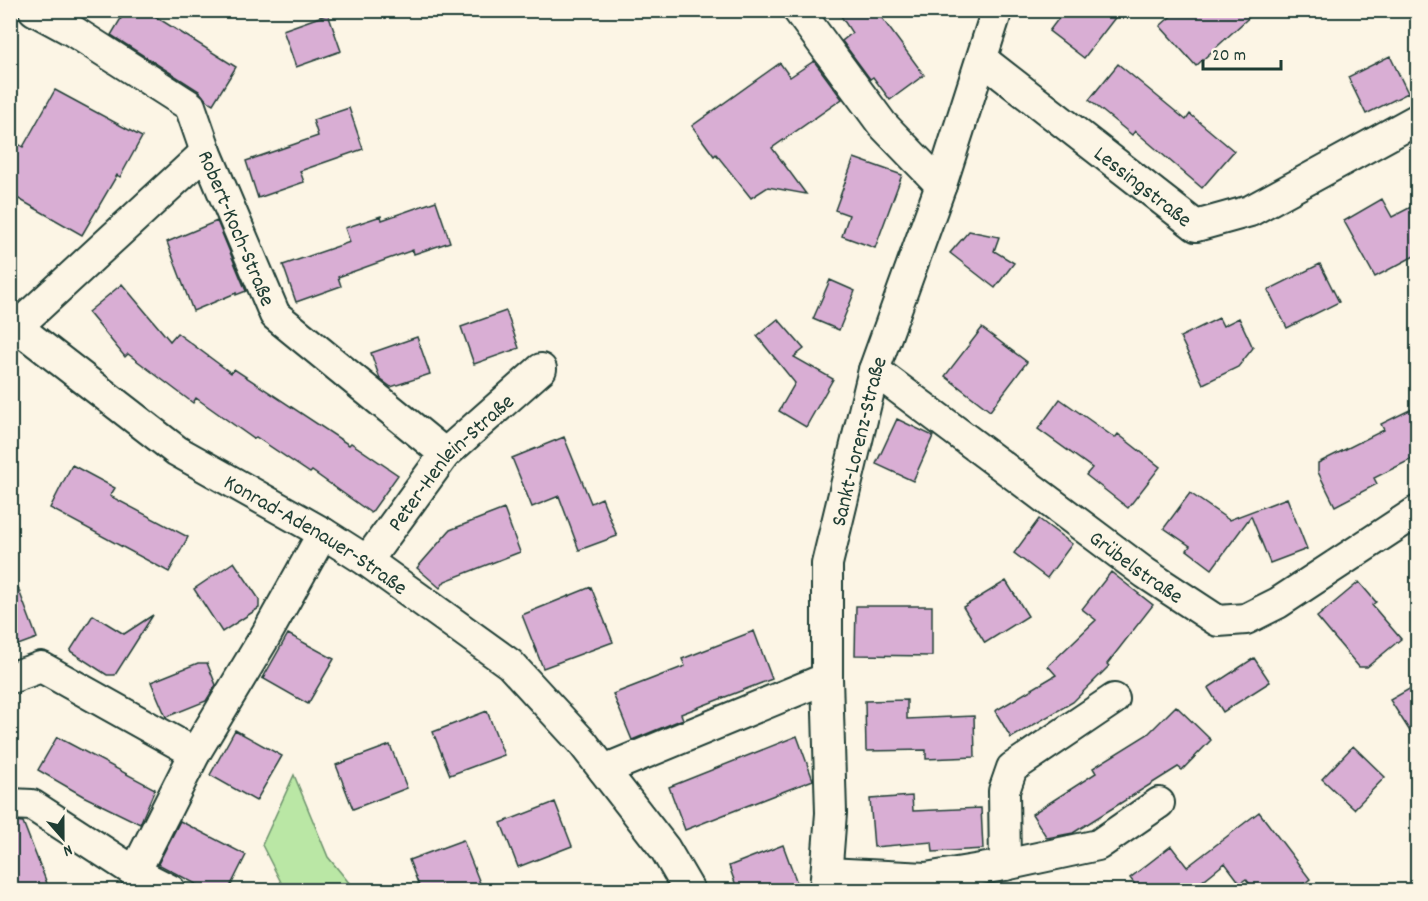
<svg xmlns="http://www.w3.org/2000/svg" width="1428" height="901" viewBox="0 0 1428 901" font-family="Dekko,sans-serif">
<style>
.green{fill:#bae7a5;stroke:#6c926c;stroke-width:1.5}
.building{fill:#d9aed4;stroke:#1f3d34;stroke-width:1.5}
.lines{fill:none;stroke-linecap:round;stroke-linejoin:round}
.minor-casing{stroke:#1f3d34;stroke-width:34}
.minor{stroke:#fcf5e5;stroke-width:30}
.labels{text-anchor:middle;stroke-width:4.5;stroke-linejoin:round;paint-order:stroke}
.street-label{font-size:22px;fill:#1f3d34;stroke:#fcf5e5}
</style>
<rect width="100%" height="100%" fill="#fcf5e5"/>
<filter id="ink" filterUnits="userSpaceOnUse"><feTurbulence type="fractalNoise" baseFrequency=".0167" numOctaves="2"/><feDisplacementMap in="SourceGraphic" scale="12" xChannelSelector="R" yChannelSelector="G"/><feConvolveMatrix kernelMatrix="1 2 1 2 8 2 1 2 1" color-interpolation-filters="sRGB"/></filter>
<g filter="url(#ink)">
<path class="green" d="M294,775L328,857L355,890H285L262,845Z"/>
<path class="building" d="M126,10H145L236,67L213,104L206,100L199,91L111,35Z
M837,10H876L924,75L890,100L873,77L870,79L842,41L852,33Z
M1065,10H1121L1084,58L1049,31Z
M1178,10H1257L1196,66L1160,26Z
M328,14L341,51L296,67L283,30Z
M1390,56L1408,93L1366,114L1348,77Z
M814,61L842,99L772,148L806,194L768,187L751,198L716,154L714,156L692,126L780,63L790,77Z
M1118,64L1186,120L1190,114L1234,151L1202,188L1135,131L1132,135L1089,100Z
M55,90L142,137L120,177L117,175L82,235L10,194V157L18,144L23,147Z
M349,108L363,149L300,171L304,182L258,198L246,161L318,136L313,120Z
M854,158L902,175L875,248L842,236L849,215L835,210Z
M1382,199L1392,217L1411,207L1418,218V254L1375,277L1344,221Z
M436,201L450,242L414,254L413,250L338,277L341,286L296,302L283,265L350,242L345,228L381,216L382,220Z
M217,221L246,291L236,295V293L193,311L167,242Z
M969,231L999,237L994,251L1014,263L995,288L950,253Z
M1320,264L1339,302L1287,328L1268,290Z
M830,280L855,291L839,330L813,319Z
M122,284L170,341L177,333L231,373L234,369L349,445L351,443L398,475L371,513L312,471L310,473L256,437L254,439L196,398L193,403L128,354L125,357L88,312Z
M506,311L519,348L474,364L461,327Z
M1219,318L1223,326L1239,318L1253,348L1238,367L1203,384L1180,337Z
M778,319L804,349L794,357L833,379L806,427L779,411L795,383L757,336Z
M982,328L1027,362L990,411L945,376Z
M417,337L430,374L391,387L380,379L371,353Z
M1060,399L1115,438L1118,434L1160,467L1128,508L1086,475L1092,468L1038,429Z
M1418,406V456L1374,478L1377,484L1335,506L1318,472V463L1384,430L1381,424Z
M897,419L933,436L913,481L876,464Z
M564,437L591,503L602,498L617,536L579,550L559,496L532,507L512,458Z
M72,465L115,488L110,496L188,537L169,572L50,508Z
M1190,493L1229,520L1287,498L1307,549L1270,563L1251,516L1212,569L1187,550L1190,546L1164,528Z
M504,509L520,552L445,581L440,588L417,568L450,530Z
M1039,519L1072,544L1047,578L1014,553Z
M234,562L259,599V608L222,632L194,589Z
M10,572H12L37,638L10,648Z
M1111,572L1153,605L1107,664L1109,666L1073,702L1011,738L995,711L1056,675L1048,666L1096,620L1082,609Z
M1006,581L1028,616L985,643L963,607Z
M1359,582L1376,602L1372,605L1401,639L1367,667H1359L1317,617Z
M591,587L613,642L543,668L522,615Z
M856,606H932V656L855,655Z
M93,615L124,634L153,615L115,675H107L70,651Z
M754,631L772,679L681,714L683,719L632,740L613,694L685,666L682,659Z
M288,634L334,659L308,704L264,679L265,677L263,678Z
M1254,658L1270,682L1223,712L1208,688Z
M198,663H207L216,685L206,701L166,717L151,682Z
M1418,684V744L1390,700Z
M907,700V719L974,716L975,757L926,759V750L866,751L865,701Z
M1176,706L1211,740L1182,770L1178,767L1073,833L1047,838L1032,814L1096,773L1093,768L1148,734Z
M487,711L504,755L450,775L433,732Z
M235,730L282,756L256,801L210,775Z
M797,736L813,780L685,830L669,787Z
M57,737L155,789L140,824L83,796L38,770Z
M390,745L407,788L353,809L336,765Z
M1353,746L1385,777L1354,809L1322,779Z
M912,796L913,811L981,808L983,849L933,852L932,842L874,847L870,799Z
M555,802L572,846L518,867L501,823Z
M1259,812L1310,879L1295,891H1255L1246,879L1240,883L1225,863L1200,883L1205,891H1140L1130,878L1171,846L1187,867Z
M10,821L23,822L50,891H10Z
M180,821L246,855L228,891H209L158,864Z
M463,840L480,883L460,891H421L409,860Z
M783,845L800,891H738L729,866Z"/>
<g class="lines">
<g class="minor-casing">
<g id="minor">
<path id="s1" d="M34,10L73,31L190,106L206,152L275,315L445,454"/>
<path d="M798,10L882,124L941,185"/>
<path id="s2" d="M983,60L1196,226L1250,211L1418,119"/>
<path id="s3" d="M10,318L17,327L177,451L323,533L367,561L510,664L582,742L665,849L689,890"/>
<path d="M10,333L206,152"/>
<path id="s4" d="M874,370L1145,573L1218,621L1246,619L1278,603L1418,511"/>
<path id="s5" d="M367,561L445,454L541,369"/>
<path d="M10,678L41,667L195,753"/>
<path d="M604,770L827,678"/>
<path d="M10,804L32,805L135,872L170,890"/>
<path d="M1005,865L1004,791L1012,768L1114,699"/>
<path d="M827,873L926,878L1005,865L1098,845L1159,803"/>
<path d="M142,890L135,872L195,753L266,635L323,533"/>
<path id="s6" d="M825,890L831,813L827,678V564L874,370L941,185L997,10"/>
</g>
</g>
<use href="#minor" class="minor"/>
</g>
</g>
<g class="labels">
<g class="street-label">
<text dy="8" stroke="none"><textPath href="#s2" startOffset="204">Lessingstraße</textPath></text>
<text dy="8" stroke="none"><textPath href="#s1" startOffset="314">Robert-Koch-Straße</textPath></text>
<text dy="8" stroke="none"><textPath href="#s6" startOffset="453">Sankt-Lorenz-Straße</textPath></text>
<text dy="8" stroke="none"><textPath href="#s5" startOffset="130">Peter-Henlein-Straße</textPath></text>
<text dy="8" stroke="none"><textPath href="#s3" startOffset="376">Konrad-Adenauer-Straße</textPath></text>
<text dy="8" stroke="none"><textPath href="#s4" startOffset="328">Grübelstraße</textPath></text>
</g>
</g>
<rect width="1428" height="901" fill="none" stroke="#fcf5e5" stroke-width="36"/>
<rect x="18" y="18" width="1392" height="865" fill="none" stroke="#1f3d34" stroke-width="2" filter="url(#ink)"/>
<g transform="translate(63 838) rotate(159)" stroke="#fcf5e5" stroke-width="4.5" paint-order="stroke">
<path d="M0-4.5L10 22L0 15L-10 22Z" fill="#1f3d34"/>
<text y="-9" font-size="16" font-weight="bold" text-anchor="middle" fill="#1f3d34">N</text>
</g>
<path d="M1203 60v9h78v-9" fill="none" stroke="#1f3d34" stroke-width="3"/>
<text x="1212" y="60" font-size="18" fill="#1f3d34" stroke="#fcf5e5" stroke-width="4.5" paint-order="stroke">20 m</text>
</svg>
